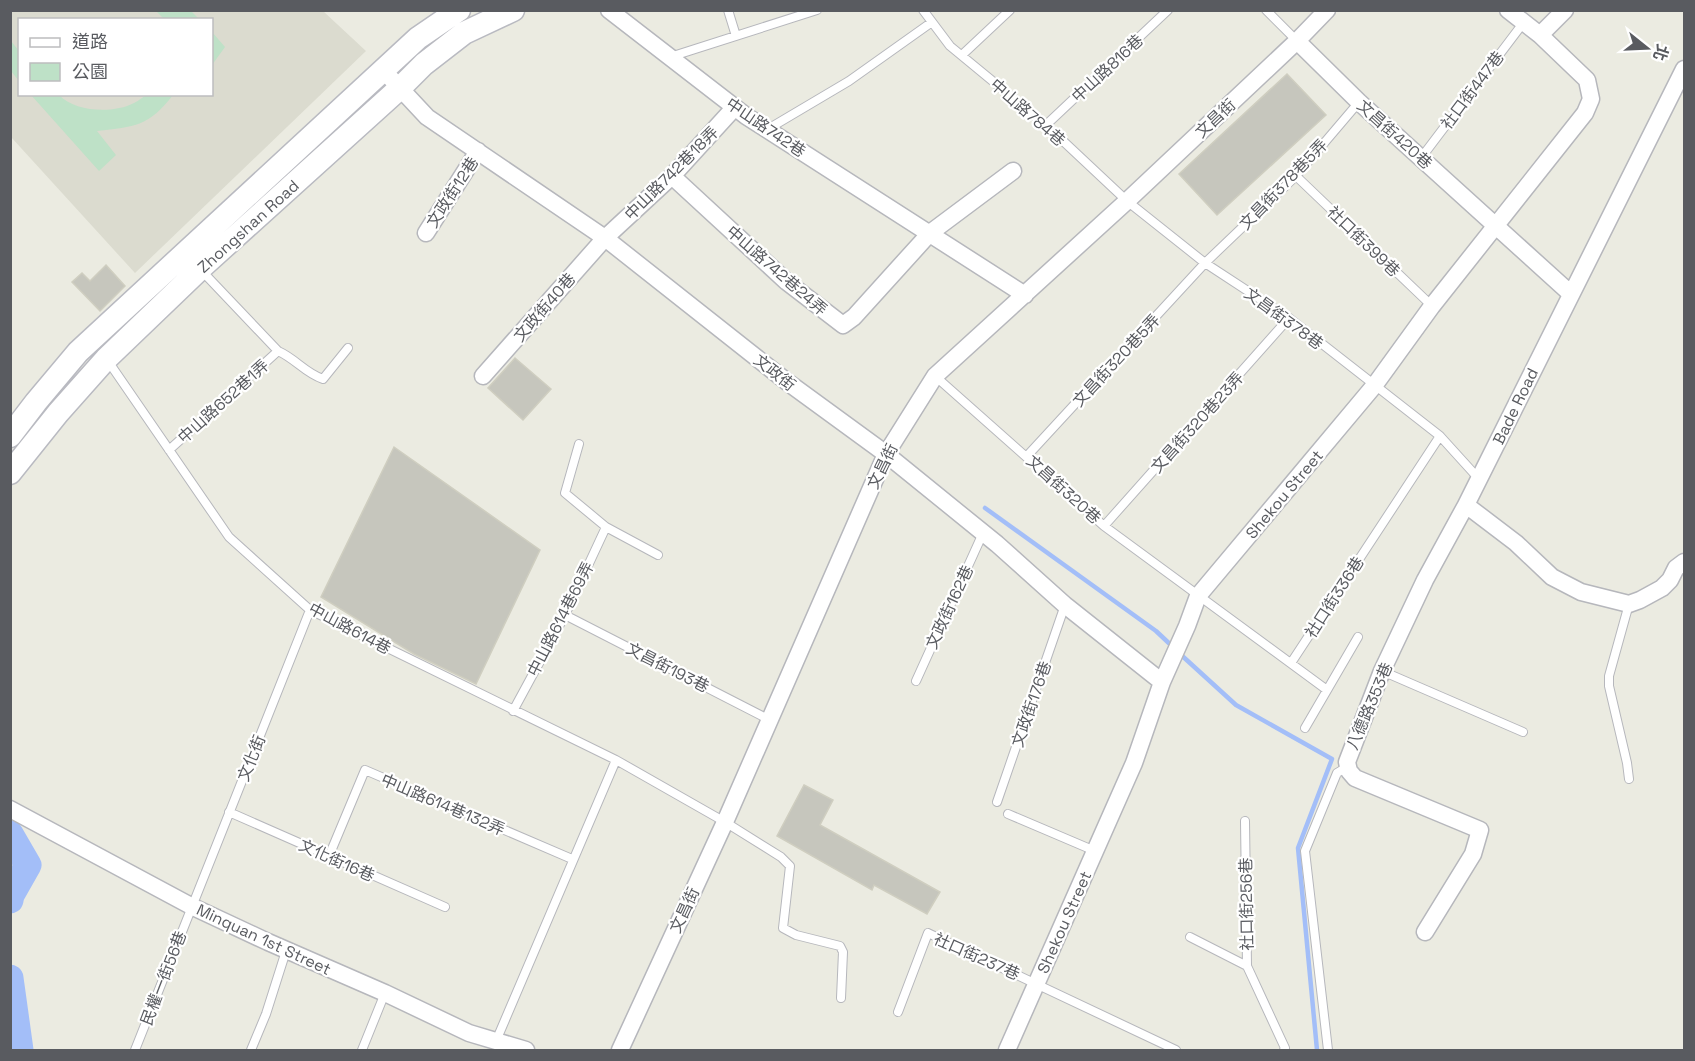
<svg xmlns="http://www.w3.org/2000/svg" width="1695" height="1061" viewBox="0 0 1695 1061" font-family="'Space Grotesk','Noto Sans TC',sans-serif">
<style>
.education{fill:#dbdbcf;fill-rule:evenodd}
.green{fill:#bee1c7}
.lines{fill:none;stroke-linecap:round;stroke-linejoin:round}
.stream{stroke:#a3bef8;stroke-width:4.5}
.river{stroke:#a3bef8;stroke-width:27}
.building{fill:#c6c6bd;stroke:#cfcec0;stroke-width:1.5}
.lane-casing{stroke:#b6b7bc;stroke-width:10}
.street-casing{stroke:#b6b7bc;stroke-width:19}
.secondary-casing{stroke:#b9bac1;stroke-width:25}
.lane{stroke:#fff;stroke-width:8}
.street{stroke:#fff;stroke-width:16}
.secondary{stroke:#fff;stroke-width:22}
.labels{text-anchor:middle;stroke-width:4.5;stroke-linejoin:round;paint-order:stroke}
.street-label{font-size:16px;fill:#595b60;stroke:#fff}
</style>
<rect width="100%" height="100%" fill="#ebebe1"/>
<path class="education" d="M11,11H323L366,51L135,273L11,137ZM20,20H212V94H20Z"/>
<path class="green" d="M156,11H191L199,19H164Z
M212,32L225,47L212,65Z
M11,41L19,51V81L11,71Z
M31,95H59C75,112 113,114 134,103C139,101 144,95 150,94C157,93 166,94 173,95C149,126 135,127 97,131L116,155L99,171Z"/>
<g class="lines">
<path class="stream" d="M985,508L1156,631L1173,647
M1179,653L1236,705L1332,759L1298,848L1317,1050"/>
<path class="river" d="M10,834L28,865L11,895L10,900
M10,978L20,1050"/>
</g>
<path class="building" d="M1287,74L1326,115L1217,215L1179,174Z
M106,265L125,286L100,311L72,282L82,273L90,281Z
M515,358L551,389L523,420L488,388Z
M394,447L540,550L476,684L414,654L321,597Z
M804,785L833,800L820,825L940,892L927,914L874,885L872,890L777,836Z"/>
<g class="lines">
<g class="lane-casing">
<path id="lane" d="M728,10L736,36
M923,10L950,46L1046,125L1127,201L1205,263L1289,318L1440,436L1479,479
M1266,10L1297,41
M962,55L1010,10
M670,57L817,10
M1046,125L1168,10
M768,129L849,81L932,22
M1421,158L1524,22
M1296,176L1432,306
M200,269L278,351C296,359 305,373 323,379L348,348
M108,361L229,537L310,610L616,760L725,822L781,857L790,866L783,928L796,935L840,946L843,952L841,998
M935,376L1104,526L1327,690
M579,444L565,493L606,527L658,555
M169,450L278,351
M1027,456L1205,263L1296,176L1359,102
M1104,526L1289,318
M565,615L770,720
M1291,663L1440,436
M1382,671L1523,732
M916,681L983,533
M513,711L565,615L606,527
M1305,728L1358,637
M1629,779L1627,763L1609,686V676L1629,604
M997,802L1065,605
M229,812L445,907
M1008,814L1095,851
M1245,821L1247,966L1285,1048L1284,1050
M329,856L365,770L572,859
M1190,937L1247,966
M898,1012L928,933L1176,1050
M496,1041L616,760
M135,1050L310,610
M251,1050L266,1014L286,951
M362,1050L385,993
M1328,1050L1305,851L1337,773L1347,767"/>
</g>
<g class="street-casing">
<path id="street" d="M609,10L746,116L1025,295
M1540,35L1565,10
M1297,41L1359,102L1571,294
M1684,69L1466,505L1516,543L1552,577L1581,592L1629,604L1640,600L1662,588L1670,580L1676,568L1684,562
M384,71L427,117L605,238L786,381L886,454L997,544L1065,605L1162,682
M672,176L787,282L843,325L854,317L930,233L1013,171
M426,233L478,151
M483,376L605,238L672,176L735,107
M10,809L191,906L268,942L385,993L469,1033L526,1050
M1425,932L1473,854L1480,830L1355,778L1349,771L1347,762L1382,671L1425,580L1466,505
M620,1050L725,822L886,454L935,376L1127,201L1297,41L1327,10
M1007,1050L1134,763L1162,682L1187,626L1198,596L1374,386L1432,306L1585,113L1591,99L1587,80L1540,35L1508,10"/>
</g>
<g class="secondary-casing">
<path id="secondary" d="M10,436L36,402L78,352L418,38L459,10
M10,473L58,413L106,359L204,265L400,88L424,64L464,33L513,10"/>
</g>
<use href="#lane" class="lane"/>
<use href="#street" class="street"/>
<use href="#secondary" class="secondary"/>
</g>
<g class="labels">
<g class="street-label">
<text transform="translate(1107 68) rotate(-43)" y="6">中山路816巷</text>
<text transform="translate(1472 90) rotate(-53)" y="6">社口街447巷</text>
<text transform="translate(1028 112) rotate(41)" y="6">中山路784巷</text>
<text transform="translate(1215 118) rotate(-43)" y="6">文昌街</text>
<text transform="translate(766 127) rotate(34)" y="6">中山路742巷</text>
<text transform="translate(1395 134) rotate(42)" y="6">文昌街420巷</text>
<text transform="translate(671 173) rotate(-45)" y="6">中山路742巷18弄</text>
<text transform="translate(1283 184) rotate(-46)" y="6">文昌街378巷5弄</text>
<text transform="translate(452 192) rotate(-57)" y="6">文政街12巷</text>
<text transform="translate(248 226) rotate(-42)" y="6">Zhongshan Road</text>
<text transform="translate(1364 241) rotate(44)" y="6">社口街399巷</text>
<text transform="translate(777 270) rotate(41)" y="6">中山路742巷24弄</text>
<text transform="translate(544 307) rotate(-49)" y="6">文政街40巷</text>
<text transform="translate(1284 318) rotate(36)" y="6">文昌街378巷</text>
<text transform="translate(1116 360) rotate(-47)" y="6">文昌街320巷5弄</text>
<text transform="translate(775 372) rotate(38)" y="6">文政街</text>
<text transform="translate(223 401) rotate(-42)" y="6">中山路652巷1弄</text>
<text transform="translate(1515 406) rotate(-64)" y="6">Bade Road</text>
<text transform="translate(1197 422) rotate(-48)" y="6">文昌街320巷23弄</text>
<text transform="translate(882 466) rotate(-64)" y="6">文昌街</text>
<text transform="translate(1064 489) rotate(42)" y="6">文昌街320巷</text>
<text transform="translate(1284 494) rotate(-50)" y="6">Shekou Street</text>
<text transform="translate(1334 597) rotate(-57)" y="6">社口街336巷</text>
<text transform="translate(949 607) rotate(-65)" y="6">文政街162巷</text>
<text transform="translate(560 619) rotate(-63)" y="6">中山路614巷69弄</text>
<text transform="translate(350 628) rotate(28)" y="6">中山路614巷</text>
<text transform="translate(668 667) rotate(27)" y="6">文昌街193巷</text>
<text transform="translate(1031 704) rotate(-71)" y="6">文政街176巷</text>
<text transform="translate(1369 706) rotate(-67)" y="6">八德路353巷</text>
<text transform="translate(251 758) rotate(-68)" y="6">文化街</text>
<text transform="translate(443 804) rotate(23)" y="6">中山路614巷132弄</text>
<text transform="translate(337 860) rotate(24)" y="6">文化街16巷</text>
<text transform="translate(1246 904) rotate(-91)" y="6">社口街256巷</text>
<text transform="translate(684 910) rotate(-65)" y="6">文昌街</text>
<text transform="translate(1064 922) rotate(-66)" y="6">Shekou Street</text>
<text transform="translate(264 939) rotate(25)" y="6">Minquan 1st Street</text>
<text transform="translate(977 956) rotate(24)" y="6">社口街237巷</text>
<text transform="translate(163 978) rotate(-69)" y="6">民權一街56巷</text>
</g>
</g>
<rect width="1695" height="1061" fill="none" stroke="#595b60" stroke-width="24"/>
<rect x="18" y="18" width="195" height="78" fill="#ffffff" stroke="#bdbdbf" stroke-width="1.5"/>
<rect x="30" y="38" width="30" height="9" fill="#ffffff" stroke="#bdbdbf" stroke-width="1.5"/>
<text x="72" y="48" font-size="18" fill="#595b60">道路</text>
<rect x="30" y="63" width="30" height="18" fill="#bee1c7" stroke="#bdbdbf" stroke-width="1.5"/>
<text x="72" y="78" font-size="18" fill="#595b60">公園</text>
<g transform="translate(1647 48) rotate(108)" stroke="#ffffff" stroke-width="4.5" paint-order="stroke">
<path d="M0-4.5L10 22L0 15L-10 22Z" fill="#595b60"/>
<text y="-9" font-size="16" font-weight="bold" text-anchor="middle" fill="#595b60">北</text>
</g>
</svg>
